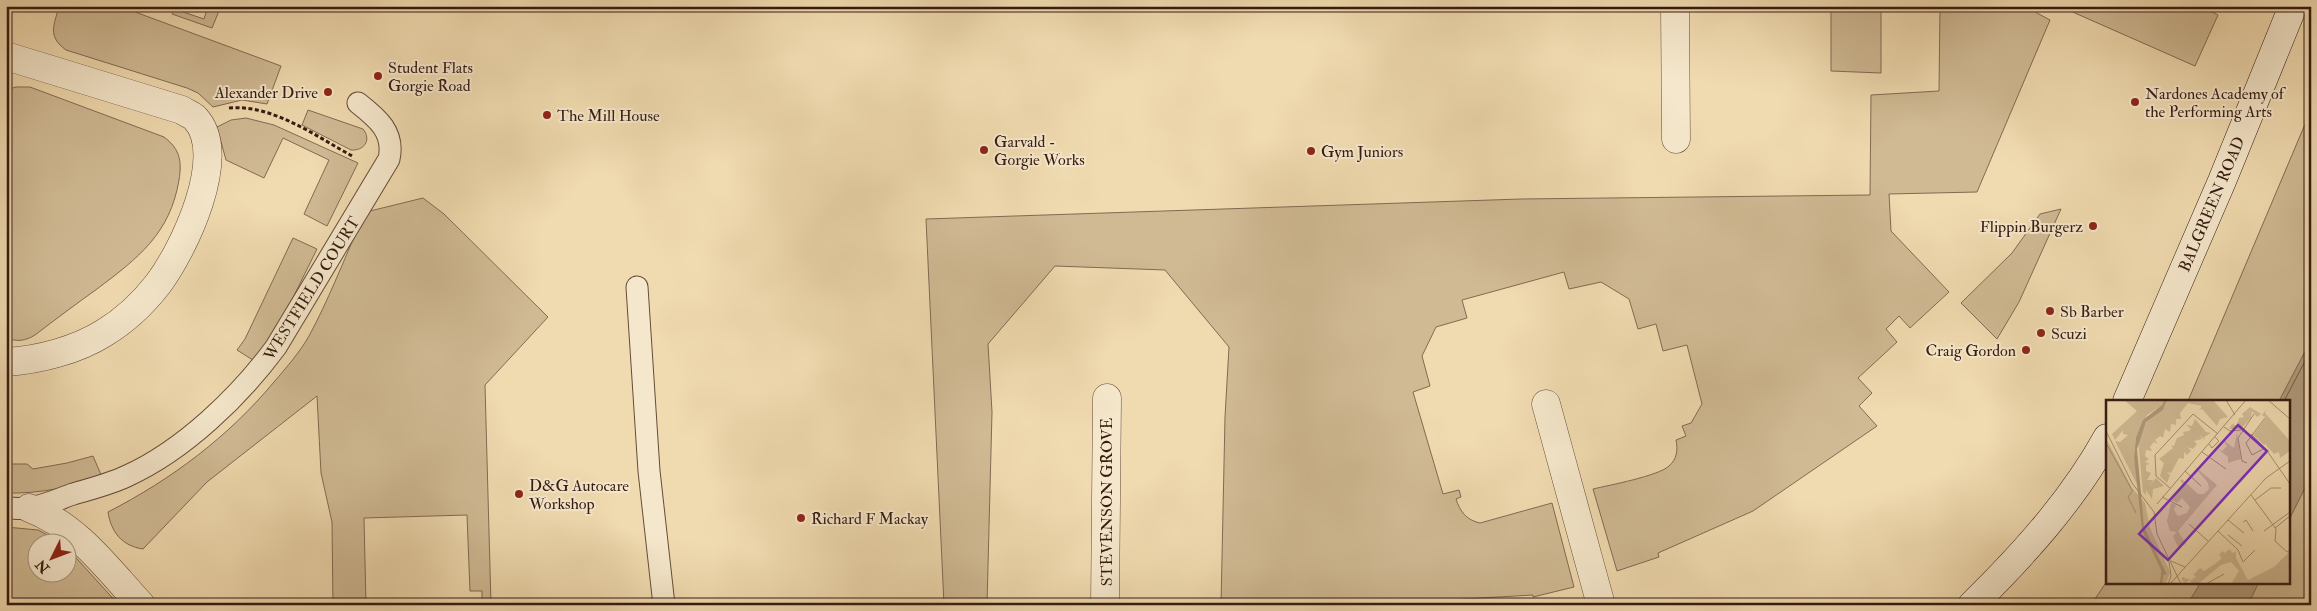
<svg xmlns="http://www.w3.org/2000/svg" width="2317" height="611" viewBox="0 0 2317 611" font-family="'IM FELL Double Pica',serif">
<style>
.green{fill:#d0ba94;stroke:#826a53}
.water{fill:#b0997a;stroke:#7f6750}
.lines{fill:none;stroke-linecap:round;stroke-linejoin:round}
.shore{stroke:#725a46;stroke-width:1}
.lane-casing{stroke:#644b39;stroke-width:23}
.street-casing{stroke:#644b39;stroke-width:29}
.secondary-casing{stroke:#351b12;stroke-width:29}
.path{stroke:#351b12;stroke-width:3;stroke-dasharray:4 2.5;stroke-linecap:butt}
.lane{stroke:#f5e7cb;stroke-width:21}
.street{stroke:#f5e7cb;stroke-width:28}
.secondary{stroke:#f5e7cb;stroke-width:28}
.poi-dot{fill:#8f2418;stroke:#f5e7cb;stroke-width:2}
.labels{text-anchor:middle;stroke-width:4;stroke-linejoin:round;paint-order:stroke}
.poi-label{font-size:16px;fill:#351b12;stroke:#f5e7cb;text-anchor:start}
.street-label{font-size:16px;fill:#351b12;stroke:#f5e7cb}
.inset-river{fill:none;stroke:#b0997a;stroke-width:2.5}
.inset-road{fill:none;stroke:#a58e70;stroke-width:1}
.view{fill:#7b2cbf;fill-opacity:0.15;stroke:#7b2cbf;stroke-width:2.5}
.inset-edge{fill:none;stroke:#351b12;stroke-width:2.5}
</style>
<rect width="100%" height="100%" fill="#f0daaf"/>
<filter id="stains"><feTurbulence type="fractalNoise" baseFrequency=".004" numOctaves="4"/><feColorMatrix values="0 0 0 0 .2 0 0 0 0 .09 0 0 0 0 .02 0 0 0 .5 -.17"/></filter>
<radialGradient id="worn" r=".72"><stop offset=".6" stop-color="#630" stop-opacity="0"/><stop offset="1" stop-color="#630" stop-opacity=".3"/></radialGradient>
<path class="green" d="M59,6H119L281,66L267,104L242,100L213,107L198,93L187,88L66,50C47,36 54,26 59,6Z
M208,6H221L212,28L172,14L174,9L204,19Z
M1831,6H1881V73L1831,71Z
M1940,6H2024L2050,20L1977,192L1889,194L1891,231L1949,292L1910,328L1899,316L1886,329L1897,342L1858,378L1872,393L1859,406L1877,426L1753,511L1658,553L1659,557L1617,571L1593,489C1610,485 1658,476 1669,466C1677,459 1678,450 1676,440L1686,436L1682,426L1691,423L1702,404L1687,345L1663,351L1656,324L1638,329L1629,299L1601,282L1569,289L1564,272L1462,300L1467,318L1436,327L1422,356L1430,386L1413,392L1443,494L1459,490L1461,497L1456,499C1460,511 1466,520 1480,523L1552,503L1574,587L1533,597V595L1394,603L1270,602V605H1221L1225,417L1229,347L1165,270L1055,266L988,344L992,412L987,605H944L926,219L1521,199L1870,195L1871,95L1939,91Z
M2059,6H2199L2218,15L2195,66Z
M16,87H30L164,137C180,149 182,161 179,180C170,234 138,258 97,289C76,304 56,319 35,335C25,341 18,342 6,338V90Z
M308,110L363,129C372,140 364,151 351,150L302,125Z
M2311,110V605H2091L2107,581L2288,582V401H2188Z
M246,118L274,125L358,163L327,226L304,214L329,160L283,138L264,178L226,160L217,127L231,120Z
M423,198L444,214L548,317L485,385L491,605H482V591H470L467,515L364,518L366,605H333L332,522L321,473L317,396L207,482L143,549C122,546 111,532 108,512C172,479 228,437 274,382C286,368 300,352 309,336C328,301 343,262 359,226L370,211Z
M2061,209L2019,302L1997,339L1961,303L2012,253L2040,214Z
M293,238L317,249L273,338L256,362L237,350L245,339Z
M93,456L102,477C70,487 40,494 6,493V464H27L33,469L67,463Z
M6,527L38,530L63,543L38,544V574H68V549L119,605H6Z"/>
<path class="water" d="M2311,340V476L2288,522V401H2279Z
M2201,582H2259L2248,605H2187Z"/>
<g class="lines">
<path class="shore" d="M2284,401L2311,350"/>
<g class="lane-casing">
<path id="lane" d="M637,287L649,471L664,605
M6,508C14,508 22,509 29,508C44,506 59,499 73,494C91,489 110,484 127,476C184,450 239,397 276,347L389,159C395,132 377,118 358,103"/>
</g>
<g class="street-casing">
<path id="street" d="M1675,6L1676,139
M6,56L182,110C186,113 192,115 195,118C230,155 183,251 158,284C144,302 124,321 104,333C77,350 39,360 6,362
M1546,404L1601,605
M29,508C77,526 107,568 141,605
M1105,605L1107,398"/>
</g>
<g class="secondary-casing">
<path id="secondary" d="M2127,401L2222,181L2293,6
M1972,605C2022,556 2073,500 2107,438"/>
</g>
<path class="path" d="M229,108C273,104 317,137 354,157
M2307,605L2311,600"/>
<use href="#lane" class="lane"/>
<use href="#street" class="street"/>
<use href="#secondary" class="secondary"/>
</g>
<g class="poi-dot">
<circle cx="378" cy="76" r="5"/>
<circle cx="328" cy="92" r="5"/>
<circle cx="2135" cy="102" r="5"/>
<circle cx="547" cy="115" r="5"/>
<circle cx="984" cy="150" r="5"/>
<circle cx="1311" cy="151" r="5"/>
<circle cx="2093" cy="226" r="5"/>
<circle cx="2050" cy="311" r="5"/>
<circle cx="2041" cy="333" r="5"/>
<circle cx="2026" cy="350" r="5"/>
<circle cx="519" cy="494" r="5"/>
<circle cx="801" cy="518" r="5"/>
</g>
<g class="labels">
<g class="poi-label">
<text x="388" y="73">Student Flats<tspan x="388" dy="18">Gorgie Road</tspan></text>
<text x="318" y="98" text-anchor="end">Alexander Drive</text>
<text x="2145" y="99">Nardones Academy of<tspan x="2145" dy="18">the Performing Arts</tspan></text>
<text x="557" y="121">The Mill House</text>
<text x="994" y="147">Garvald -<tspan x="994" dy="18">Gorgie Works</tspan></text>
<text x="1321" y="157">Gym Juniors</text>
<text x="2083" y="232" text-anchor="end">Flippin Burgerz</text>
<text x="2060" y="317">Sb Barber</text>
<text x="2051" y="339">Scuzi</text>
<text x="2016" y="356" text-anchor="end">Craig Gordon</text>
<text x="529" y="491">D&amp;G Autocare<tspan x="529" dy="18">Workshop</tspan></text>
<text x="811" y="524">Richard F Mackay</text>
</g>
<g class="street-label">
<text transform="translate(2211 204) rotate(-67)" y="6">BALGREEN ROAD</text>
<text transform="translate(311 288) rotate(-58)" y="6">WESTFIELD COURT</text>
<text transform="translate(1106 502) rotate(-90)" y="6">STEVENSON GROVE</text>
</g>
</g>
<g transform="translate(2106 400)">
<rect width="184" height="184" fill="#f0daaf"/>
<path d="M18,0H58L56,5L41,15L30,36L28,57L32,86L9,41L14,42L22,35L17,34V30L9,40L6,34L31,11ZM61,0H107L122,17L114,19L111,26L96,9L93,10L96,6L82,3L74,13L75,19H70V25L65,24L64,32L59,29L57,38L54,36L49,40L52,44L48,42L44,47L46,51L40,50L39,56L43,59L39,62L44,64L40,65V71L45,73L41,80H47L44,85L50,78L58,86L47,89L46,99L40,90V95L37,92L32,41L41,21L57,10ZM144,7L155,14L151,17L146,11L145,18L135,29H123L126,24L131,26L133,18L138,17L136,14ZM161,9L159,13L184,41V51L174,58L173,52L168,54L160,45L161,43L158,45L147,35L160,18L156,15ZM89,19L100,32L105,33L98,37L99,40L94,35L96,39L88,41L91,44L87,49L82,47L85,51L81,55L78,52V59L73,58L65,73L61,72L64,75L61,83L54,76L58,63L53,59L67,48L65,45L68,46L71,38L78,35L77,32L83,31L85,29L80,25L86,26ZM131,33L135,59L122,63V57L111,48L116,51L121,46L116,39L128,48ZM0,38L26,88L39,103L44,128L64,172L60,184H0ZM88,66L111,85L72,131L80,144L72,147L67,136L71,132L64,131L61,121L65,103L70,105L68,110L72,116L81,113L84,107L76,98L71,103L66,100L78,85L74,81L76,79L92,94H98L103,89L102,83ZM123,149L127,153L130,151V158L142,180L168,167L184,151V183L125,184L133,171L125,162L115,165L92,184H86L84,180L79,183L76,180V177L85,180L90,177L86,172L88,174L94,168L98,171L109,164L116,158L113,155L116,151L119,153Z" fill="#d0ba94"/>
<path d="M58,0H61L57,10L40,22L31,49L38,127L61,175L57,174L36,130L28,57L30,37L37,20L56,5Z" fill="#b0997a"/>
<path class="inset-river" d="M55,184L57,169"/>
<path class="inset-road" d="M120,0L129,15M162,0L184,19M159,18L140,43L146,55L159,48M118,27L124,31L135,30M0,31L26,83L48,112M145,34L159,48L184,84M0,43L26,90M103,44L106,48L113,41L109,37M96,52L120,69M141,63L136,61L132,38L148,14M79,71L95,86M64,88L50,76L49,55L87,14L112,34M27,90L22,97L30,113M145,95L170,129L169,141L181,152L184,150M56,97L76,107M149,100L165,88H175M51,104L140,0M48,112L51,134L75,184M122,120L138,133M137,122L140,120L147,131M83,124L102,141M169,128L184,116M112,131L132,150L137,162L149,150M158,131L184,112M122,135L136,146M65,161L79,167M62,184L65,176L63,162M64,184L160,78L184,61M100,184L118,174"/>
<path class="view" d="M132,25L161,51L62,160L33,134Z"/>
<rect width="184" height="184" class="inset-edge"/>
</g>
<rect width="2317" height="611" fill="none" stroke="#f0daaf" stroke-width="25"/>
<rect x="8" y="8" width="2302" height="596" fill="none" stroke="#351b12" stroke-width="2.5"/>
<rect x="12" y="12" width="2292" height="586" fill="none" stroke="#351b12"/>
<g transform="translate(52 558) rotate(228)"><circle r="24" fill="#f5e7cb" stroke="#a89581"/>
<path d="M0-4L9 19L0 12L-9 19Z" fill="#8f2418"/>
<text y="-8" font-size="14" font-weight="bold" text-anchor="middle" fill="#351b12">N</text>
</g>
<rect width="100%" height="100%" filter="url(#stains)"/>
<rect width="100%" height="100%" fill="url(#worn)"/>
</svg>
